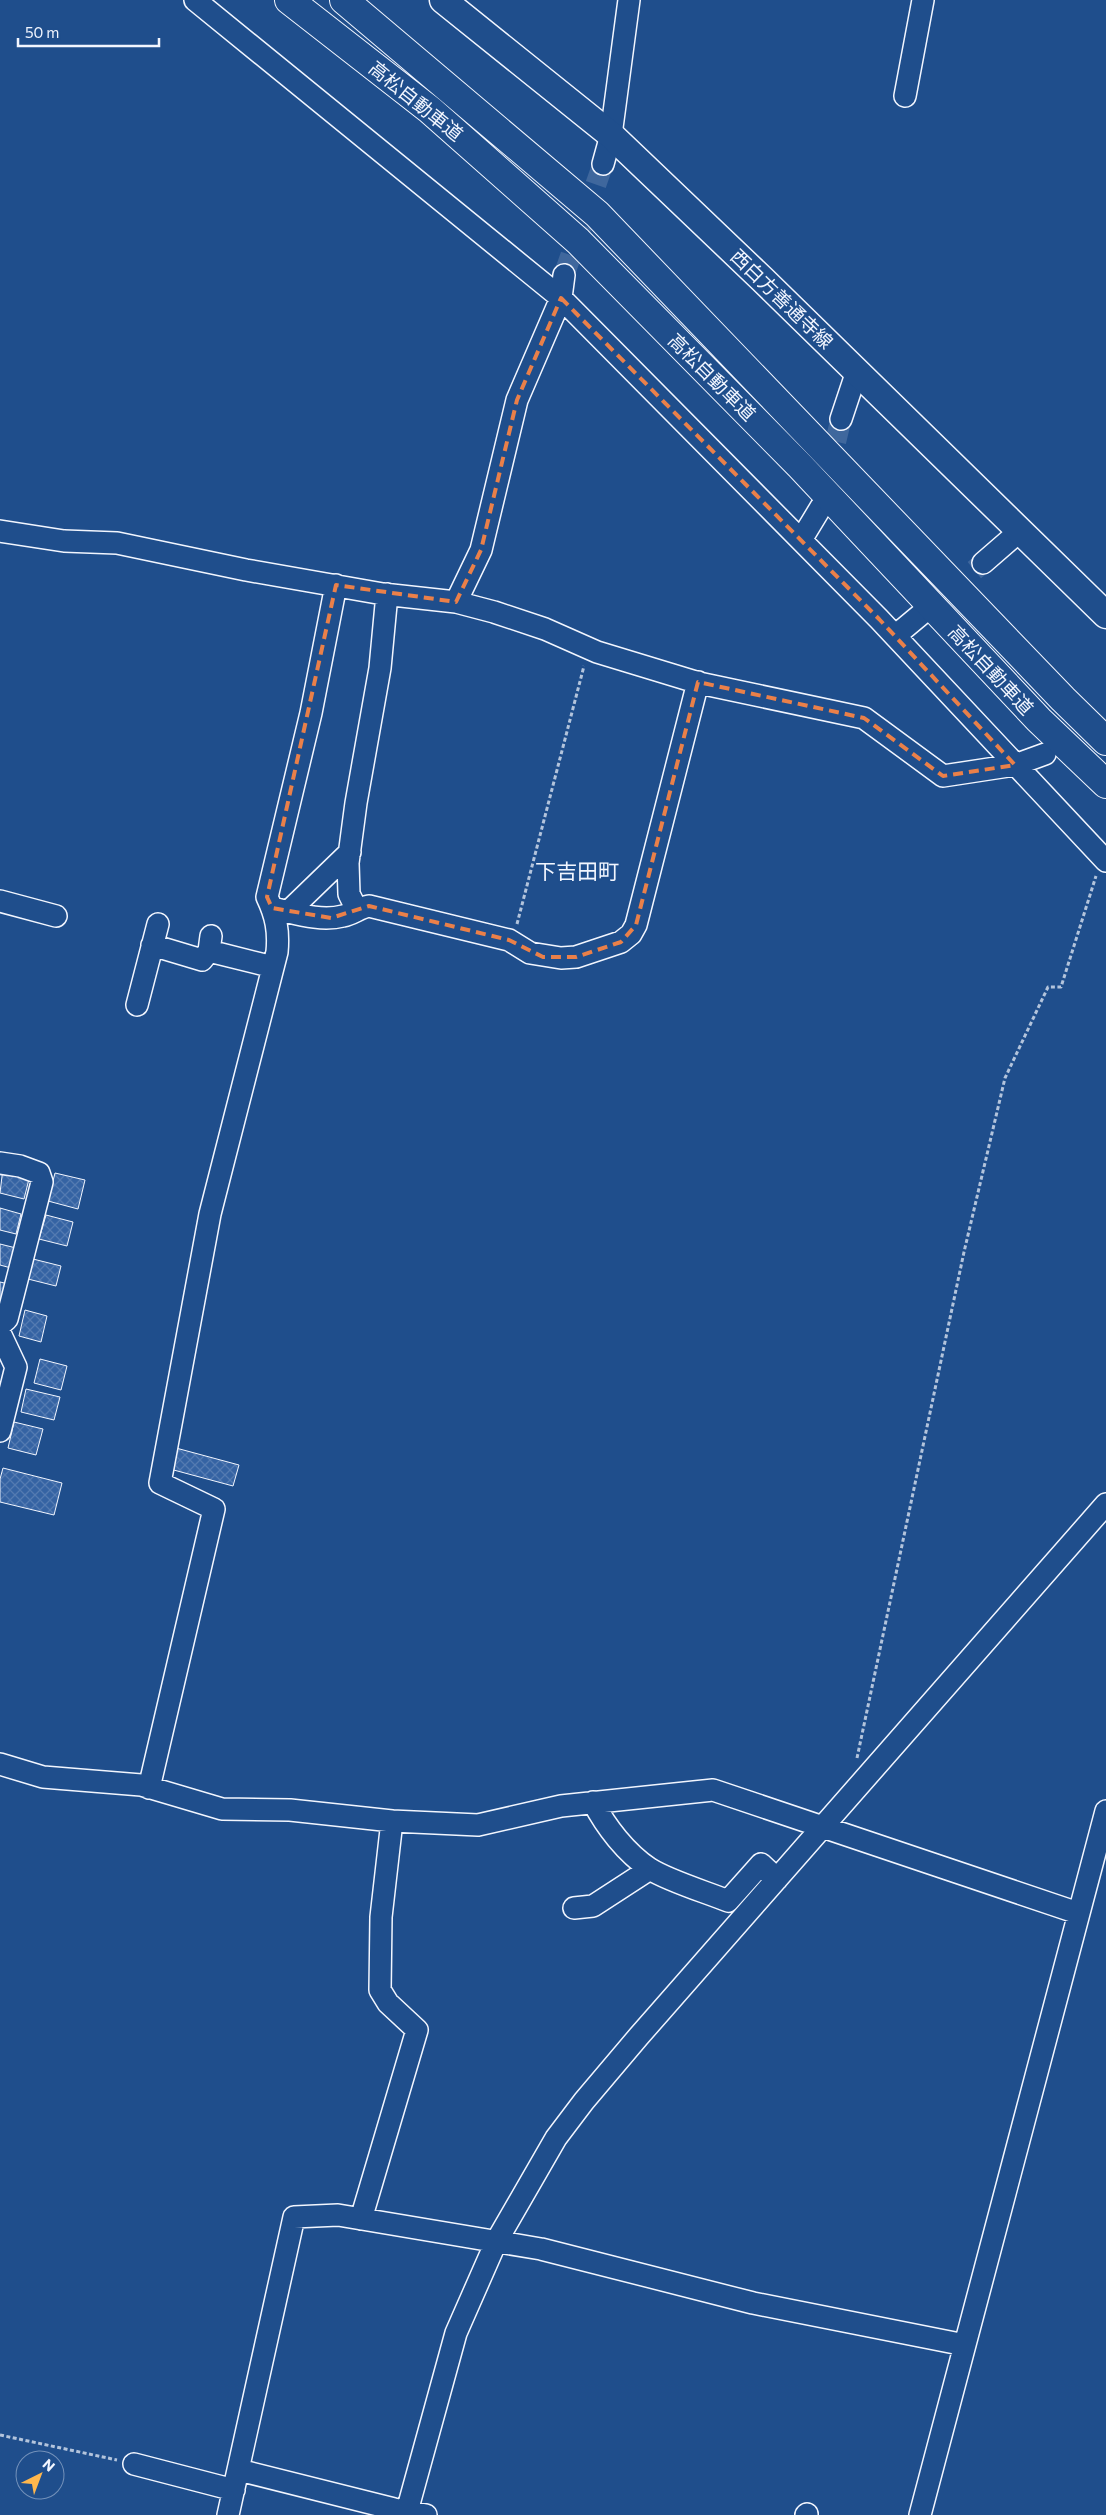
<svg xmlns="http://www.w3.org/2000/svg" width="1106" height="2515" viewBox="0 0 1106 2515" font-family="Commissioner,'Noto Sans JP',sans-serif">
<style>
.building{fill:url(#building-cross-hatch);stroke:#f2f6ff}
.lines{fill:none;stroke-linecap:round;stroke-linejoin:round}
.minor-tunnel{stroke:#3f679d;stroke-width:21;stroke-dasharray:21 11;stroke-linecap:butt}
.minor-casing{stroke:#f2f6ff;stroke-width:24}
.major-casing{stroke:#f2f6ff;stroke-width:29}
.highway-casing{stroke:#f2f6ff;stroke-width:30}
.path{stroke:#b3c4dc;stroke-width:3;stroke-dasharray:4 2.5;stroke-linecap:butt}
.minor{stroke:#1f4e8c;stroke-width:21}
.major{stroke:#1f4e8c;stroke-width:26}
.highway{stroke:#1f4e8c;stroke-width:28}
.marked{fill:none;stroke:#ea8049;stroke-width:4;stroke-dasharray:10 6;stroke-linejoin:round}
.labels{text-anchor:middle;stroke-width:4;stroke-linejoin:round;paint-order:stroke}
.street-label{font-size:19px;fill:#f2f6ff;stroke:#1f4e8c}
.quarter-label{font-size:21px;fill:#f2f6ff;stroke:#1f4e8c}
</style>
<defs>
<pattern id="building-cross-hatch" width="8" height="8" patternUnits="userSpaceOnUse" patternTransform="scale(1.25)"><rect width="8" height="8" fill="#3563a3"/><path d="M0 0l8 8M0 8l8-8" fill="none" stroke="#537ab1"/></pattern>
</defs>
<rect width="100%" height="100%" fill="#1f4e8c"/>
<path class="building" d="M3,1168L30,1175L24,1199L0,1193Z
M55,1173L85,1180L78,1209L48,1201Z
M0,1208L21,1214L16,1234L0,1230Z
M46,1215L73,1222L67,1246L39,1239Z
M0,1244L16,1248L11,1268L0,1265Z
M33,1259L61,1266L56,1286L28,1279Z
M0,1282L9,1284L0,1306Z
M25,1310L47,1316L41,1342L19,1336Z
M40,1359L67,1366L61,1390L34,1383Z
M26,1389L60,1397L54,1420L21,1412Z
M14,1422L43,1429L36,1455L8,1448Z
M176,1448L239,1465L233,1486L170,1469Z
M3,1468L62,1483L54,1515L0,1502V1479Z"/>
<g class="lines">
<path class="minor-tunnel" d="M564,275L603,164
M821,504L841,419
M925,611L983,563"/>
<g class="minor-casing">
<path id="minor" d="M195,0L561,298L879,619L1106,861
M905,96L923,0
M603,164L611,135L629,0
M841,419L857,371
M0,531L64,541L117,543L246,570L383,594L456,602L494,612L545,629L597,652L699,683L864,718L943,776L1015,765L1045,754
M801,540L821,507
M983,563L1020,531
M456,602L481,550L517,400L561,298L564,275
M895,636L925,611
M0,901L56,916
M272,908C295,913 320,922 343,916C353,914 359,908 369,906L509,940L530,953L561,958L576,957L621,942L631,934L636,925L698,682
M357,910L349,894L348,863L356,803L380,668L387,594
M289,911L350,852
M152,945L202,960L209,951L211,936
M209,951L273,967
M137,1005L158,924
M0,1163L20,1166L39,1173L42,1182L7,1319L0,1325
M0,1333L16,1367L0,1431
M0,1764L43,1777L141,1785L222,1809L290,1810L392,1821L478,1825L561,1806L713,1790L1078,1913
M149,1788L214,1509L160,1483L210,1214L277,952C279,931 276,916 267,897L311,713L336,585
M593,1802C606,1827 626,1853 650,1869C669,1881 706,1892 728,1901L761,1864L777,1879
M574,1908L593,1906L650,1869
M361,2219L417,2030L388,2003L380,1990L381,1917L392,1821
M134,2464L234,2490
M239,2470L394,2509L426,2515
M228,2515L294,2217L338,2215L541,2249L753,2303L965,2345
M406,2515L456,2333L496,2242L556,2138L584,2101L639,2036L1106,1504
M806,2515L807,2514
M920,2515L1106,1811"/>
</g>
<g class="major-casing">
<path id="major" d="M443,0L611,135L762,279L1106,615"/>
</g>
<g class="highway-casing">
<path id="highway" d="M289,0L430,110L578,241L800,466L1039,720L1106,784
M344,0L597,214L1063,699L1106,741"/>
</g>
<path class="path" d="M517,924L584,666
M857,1758L964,1252L1005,1078L1048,987H1061L1096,876
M0,2435L117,2460"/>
<use href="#minor" class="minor"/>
<use href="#major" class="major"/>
<use href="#highway" class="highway"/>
</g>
<path class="marked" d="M561,298L879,619L1015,765L943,776L864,718L698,682L636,925L621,942L576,957H543L509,940L369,906L331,918L272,908L267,897L336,585L456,602L481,550L517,400Z"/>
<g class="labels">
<g class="street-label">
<text transform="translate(416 101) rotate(39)" y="7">高松自動車道</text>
<text transform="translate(782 299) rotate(44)" y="7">西白方善通寺線</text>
<text transform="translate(712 377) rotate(45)" y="7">高松自動車道</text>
<text transform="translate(991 670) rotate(47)" y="7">高松自動車道</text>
</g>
<g class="quarter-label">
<text x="577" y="879">下吉田町</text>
</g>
</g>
<g transform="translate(40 2475) rotate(42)"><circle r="24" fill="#1f4e8c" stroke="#7391ba"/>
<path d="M0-4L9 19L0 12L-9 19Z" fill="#ffb74d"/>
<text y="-8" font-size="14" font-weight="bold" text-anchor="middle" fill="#f2f6ff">N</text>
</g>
<path d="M18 38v8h141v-8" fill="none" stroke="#f2f6ff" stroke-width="2.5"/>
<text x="25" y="38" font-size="15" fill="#f2f6ff" stroke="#1f4e8c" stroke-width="4" paint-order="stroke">50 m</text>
</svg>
